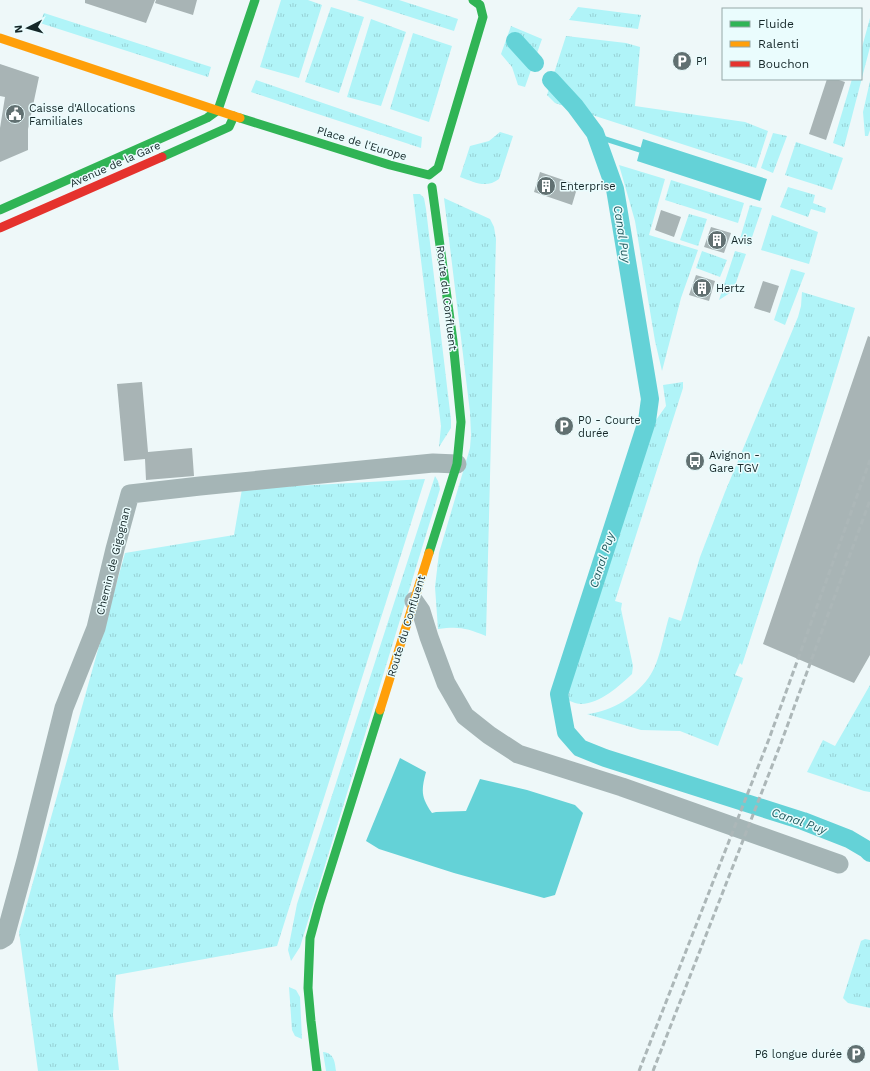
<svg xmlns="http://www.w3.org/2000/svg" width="870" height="1071" viewBox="0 0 870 1071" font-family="'Work Sans',sans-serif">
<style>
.grass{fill:url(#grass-tufts)}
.water{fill:#64d2d7}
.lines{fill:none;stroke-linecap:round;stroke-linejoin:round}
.stream{stroke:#64d2d7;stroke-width:5}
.canal{stroke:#64d2d7;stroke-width:18}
.building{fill:#a8b4b5}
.street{stroke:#a5b5b6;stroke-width:19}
.fast{stroke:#30b455;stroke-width:9}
.slow{stroke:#ff9f0a;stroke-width:9}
.jam{stroke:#e5322d;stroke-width:9}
.rail{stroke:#acb7b8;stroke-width:3;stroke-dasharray:6 3;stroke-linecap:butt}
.labels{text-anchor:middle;stroke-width:3;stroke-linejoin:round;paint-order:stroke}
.poi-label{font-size:11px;fill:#152728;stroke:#eafcfd;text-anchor:start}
.street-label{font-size:11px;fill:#152728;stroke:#eafcfd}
.water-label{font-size:12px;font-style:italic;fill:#235d60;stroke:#eafcfd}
</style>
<defs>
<pattern id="grass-tufts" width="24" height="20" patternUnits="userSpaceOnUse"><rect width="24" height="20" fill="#b0f4f8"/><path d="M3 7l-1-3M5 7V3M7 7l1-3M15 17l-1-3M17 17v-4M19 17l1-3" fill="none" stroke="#96d1d5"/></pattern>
</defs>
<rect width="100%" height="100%" fill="#eef8f9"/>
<path class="grass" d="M281,0H308L322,5L299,78L260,67Z
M357,0H399L458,19L454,31Z
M331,7L364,17L339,93L305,82Z
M578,7L641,15L638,29L569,20Z
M44,13L211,67L208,77L40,23Z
M870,18V47L844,147L833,143L852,79H861V51Z
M371,19L406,32L381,106L347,97Z
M511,26L542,39L525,87L518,85L512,67L501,54Z
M413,33L452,46L429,122L390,109Z
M566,36L626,43L640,47L635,106L745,122L768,131L756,168L555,103L547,95Z
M256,80L422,137L421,148L251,92Z
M870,81V130L868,136H865L863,112Z
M500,132L513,136L499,179C486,189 474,182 460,177L470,146L489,141Z
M773,133L787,136L773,173L761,168Z
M796,142L843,158L832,190L785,175Z
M619,165L665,179L649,235L698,250L681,298L662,371L655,341L635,221Z
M671,180L744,203L738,223L665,200Z
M788,187L815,195L813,203L826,208L825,213L811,209L808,217L780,207Z
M413,194H420L424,198L426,209L451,420V428L439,447L441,426Z
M444,198L490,219L494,227L496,239L486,636C467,628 459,626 438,629L435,587L439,553L470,448L471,435L470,412Z
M750,205L762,208L749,246L739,242Z
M689,214L707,219L698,246L680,240Z
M772,215L818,232L809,264L761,250Z
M702,251L727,260L720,277L696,268Z
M735,251L746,254L733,291L719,300Z
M791,269L805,273L785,325L774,320Z
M802,292L855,308C820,428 780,546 742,665L740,663L735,675L743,678L718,746L680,731L641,730L587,714C612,712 638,695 651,674C660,660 664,633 669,617L681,621L700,557L725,492L798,317L801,306Z
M683,382V388L615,601L622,603L621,609L633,666L632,674C618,687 601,703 581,704C576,704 570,701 566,699L656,420L666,406L663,385Z
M435,476L438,481L440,489L300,947L291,961L288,950L297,904Z
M425,479L277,946L116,975L113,1015L119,1070L38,1071L19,932L125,553L234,535L242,489Z
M870,685V792L864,791L807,772L823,740L835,746Z
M865,939L870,940V1008L848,1003L843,998L861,941Z
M289,987L296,990L300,997L302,1039L295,1036L292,1030Z
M323,1052C334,1053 335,1062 336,1071H326Z"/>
<path class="water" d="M643,139L767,179L760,201L637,161Z
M400,758L426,772C421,791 421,797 432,813L436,812L466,811L480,779L527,790L575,805L583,813L555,895L544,898L454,873L379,849L366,841Z"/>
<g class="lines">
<path class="stream" d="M596,136L640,150"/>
<path class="canal" d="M515,41L535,63
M551,80L575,106L595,133L615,189L650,399L647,421L559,694L566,732L580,748L605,758L803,821L849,839L866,849L870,853"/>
</g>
<path class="building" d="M85,0H155L146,23L85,3Z
M156,0H197L193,15L155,3Z
M0,64L39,77L28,129V150L0,162V128L5,97L0,96Z
M827,79H836L845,82L826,140L809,134Z
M540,172L578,185L572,205L534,192Z
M661,210L681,217L674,237L655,230Z
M711,227L731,233L724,253L704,247Z
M696,275L715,281L709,301L689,295Z
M763,281L779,286L770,313L754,308Z
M868,336L870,337V655L854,683L763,644Z
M142,382L148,452L192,448L194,476L146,480L145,459L124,461L117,384Z"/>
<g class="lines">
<path class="street" d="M414,601L421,611L429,637L446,683L465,716L489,735L518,754L622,787L839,864
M0,940L5,937L26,860L64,708L96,628L115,549L130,494L200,486L433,463L457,464"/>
<path class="fast" d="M218,110L255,0
M240,118L390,165L429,175L438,168L483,17L480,5L473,0
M162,157L229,127L234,116
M0,210L207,118L218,110
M429,553L457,464L461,422L453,341L432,187
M317,1071L311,1021L308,988L310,938L319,905L380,710"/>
<path class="slow" d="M0,38L240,118
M380,710L429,553"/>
<path class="jam" d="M0,228L162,157"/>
<path class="rail" d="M639,1071L769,739L870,460
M653,1071L781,743L870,500"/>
</g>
<defs>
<g id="parking-disc" transform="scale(1)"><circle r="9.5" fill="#617071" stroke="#eafcfd"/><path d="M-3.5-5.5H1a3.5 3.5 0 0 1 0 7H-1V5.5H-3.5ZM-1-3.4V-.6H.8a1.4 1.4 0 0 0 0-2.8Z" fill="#fff"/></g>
<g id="civic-disc" transform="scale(1)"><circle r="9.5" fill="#617071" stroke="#eafcfd"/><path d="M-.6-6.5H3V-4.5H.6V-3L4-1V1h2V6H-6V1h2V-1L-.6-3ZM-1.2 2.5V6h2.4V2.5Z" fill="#fff"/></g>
<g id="building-disc" transform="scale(1)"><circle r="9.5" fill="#617071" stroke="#eafcfd"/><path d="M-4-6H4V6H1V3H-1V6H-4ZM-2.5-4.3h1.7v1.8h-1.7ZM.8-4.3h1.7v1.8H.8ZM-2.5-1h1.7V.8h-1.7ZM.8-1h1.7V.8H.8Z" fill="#fff"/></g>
<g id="bus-disc" transform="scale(1)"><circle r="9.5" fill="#617071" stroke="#eafcfd"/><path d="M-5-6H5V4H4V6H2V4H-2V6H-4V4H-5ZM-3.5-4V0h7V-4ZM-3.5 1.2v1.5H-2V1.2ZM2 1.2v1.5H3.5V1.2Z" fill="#fff"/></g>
</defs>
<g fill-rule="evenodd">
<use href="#parking-disc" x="682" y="61"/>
<use href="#civic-disc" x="15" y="114"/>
<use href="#building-disc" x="546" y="186"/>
<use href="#building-disc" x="717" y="240"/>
<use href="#building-disc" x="702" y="288"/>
<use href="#parking-disc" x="564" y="426"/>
<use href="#bus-disc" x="695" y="461"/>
<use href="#parking-disc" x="856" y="1054"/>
</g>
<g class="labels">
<g class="poi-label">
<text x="696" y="65">P1</text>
<text x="29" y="112">Caisse d'Allocations<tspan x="29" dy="13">Familiales</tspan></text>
<text x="560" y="190">Enterprise</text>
<text x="731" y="244">Avis</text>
<text x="716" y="292">Hertz</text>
<text x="578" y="424">P0 - Courte<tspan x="578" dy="13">durée</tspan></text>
<text x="709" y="459">Avignon -<tspan x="709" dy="13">Gare TGV</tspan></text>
<text x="842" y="1058" text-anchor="end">P6 longue durée</text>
</g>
<g class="street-label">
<text transform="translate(362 143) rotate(17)" y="4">Place de l'Europe</text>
<text transform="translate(115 164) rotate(-24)" y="4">Avenue de la Gare</text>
<text transform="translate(447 298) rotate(83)" y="4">Route du Confluent</text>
<text transform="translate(113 561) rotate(-76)" y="4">Chemin de Gigognan</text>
<text transform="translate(406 626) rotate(-73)" y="4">Route du Confluent</text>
</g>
<g class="water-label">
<text transform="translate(622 234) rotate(81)" y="4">Canal Puy</text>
<text transform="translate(602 560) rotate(-72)" y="4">Canal Puy</text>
<text transform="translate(799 821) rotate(19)" y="4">Canal Puy</text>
</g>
</g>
<rect x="722" y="8" width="140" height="72" fill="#eafcfd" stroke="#95a7a8"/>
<rect x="730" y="21" width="20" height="6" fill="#30b455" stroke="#95a7a8"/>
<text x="758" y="28" font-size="12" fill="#152728">Fluide</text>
<rect x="730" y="41" width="20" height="6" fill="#ff9f0a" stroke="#95a7a8"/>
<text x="758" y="48" font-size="12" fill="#152728">Ralenti</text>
<rect x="730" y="61" width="20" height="6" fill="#e5322d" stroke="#95a7a8"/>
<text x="758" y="68" font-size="12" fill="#152728">Bouchon</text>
<g transform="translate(28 28) rotate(264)" stroke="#eafcfd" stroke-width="3" paint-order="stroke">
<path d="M0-3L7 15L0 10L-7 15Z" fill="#152728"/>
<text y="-6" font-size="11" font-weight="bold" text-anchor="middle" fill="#152728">N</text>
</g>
</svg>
